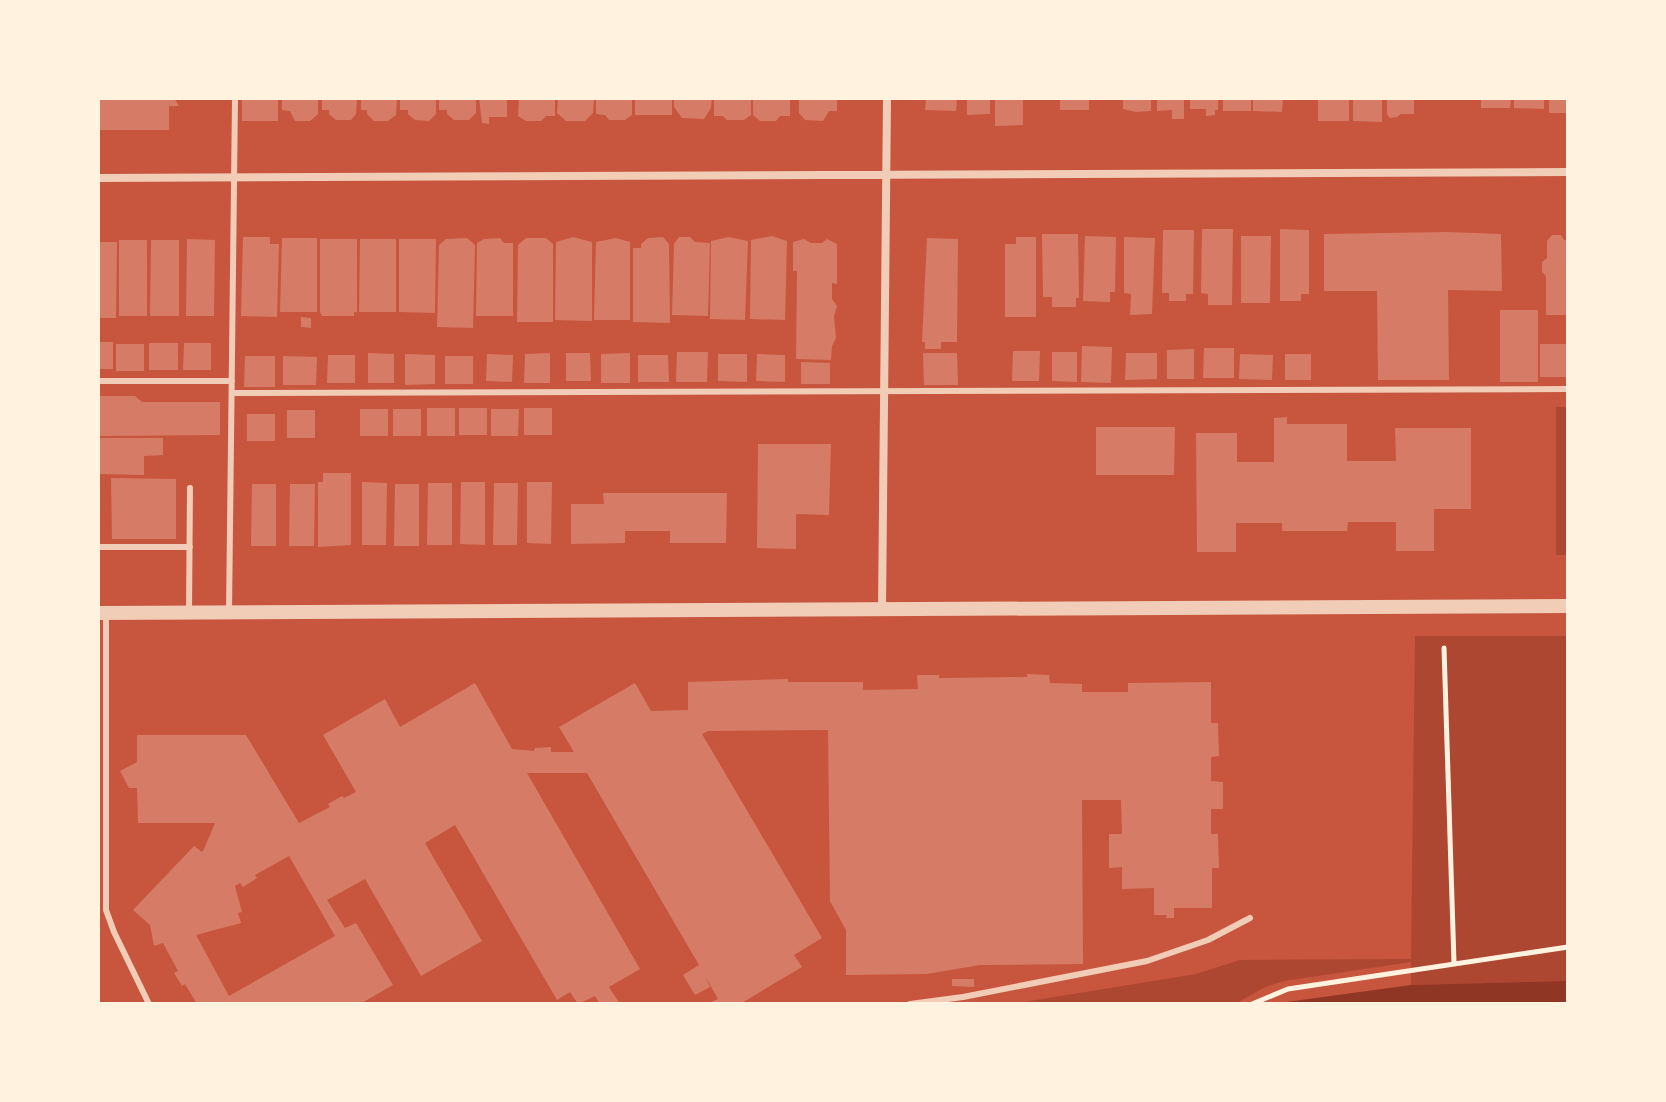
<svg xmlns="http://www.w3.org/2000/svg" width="1666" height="1102" viewBox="0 0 1666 1102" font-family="Inter,sans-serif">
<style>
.green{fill:#ae4732}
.water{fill:#8f3625}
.building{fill:#d67c66;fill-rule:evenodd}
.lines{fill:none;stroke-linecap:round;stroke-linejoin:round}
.path{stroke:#fff3e0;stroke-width:5}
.service{stroke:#f1ccb7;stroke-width:6}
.minor{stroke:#f1ccb7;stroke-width:8}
.tertiary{stroke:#f1ccb7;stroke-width:14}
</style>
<rect width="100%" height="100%" fill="#c8553d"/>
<path class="green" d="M1556,407H1568V555H1556Z
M1415,636H1568V981L1411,985V962L1284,981L1265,987L1235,1004H1011L1196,974L1240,960L1411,959Z"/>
<path class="water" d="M1568,981V1004H1272L1411,985Z"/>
<path class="building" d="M98,98H174L179,106H169V130H98Z
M242,98H278V121H242Z
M282,98H318V114L310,121H295L290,111L282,110Z
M322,98H357L356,114L351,120H336L329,114V110H322Z
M361,98H397L396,115L388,121H374L367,114V110H361Z
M400,98H436V114L429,121L415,120L408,114V110H400Z
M439,98H476V113L469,120H454L447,114V110H439Z
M479,98H507V117H489V124L482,123Z
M519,98H555V116H546L541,121H526L518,116Z
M558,98H594L593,113L585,121H566L557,113Z
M596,98H632V115L625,120H609L605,115L596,114Z
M635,98H672V115H635Z
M674,98H712L711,108L704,119L682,118L674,107Z
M714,98H751V115L744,120H727L723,116H714Z
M753,98H790V116H780L776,121H760L753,115Z
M799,98H837V111H829L823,121L805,120L799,113Z
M926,98H957L956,111L925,110Z
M967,98H990V114L967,115Z
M995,98H1023V125L995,126Z
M1060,98H1089V110H1060Z
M1123,98H1151V111L1136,112L1123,109Z
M1157,98H1184V119H1172V110L1157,111Z
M1190,98H1218V110H1215V115L1206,116V109H1190Z
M1223,98H1251V111H1223Z
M1253,98H1283L1282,112L1253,111Z
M1318,98H1349V121H1318Z
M1353,98H1382V122L1353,121Z
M1387,98H1414V114H1401L1397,117L1390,118L1387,114Z
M1481,98H1511L1510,108H1481Z
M1514,98H1544V109L1514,108Z
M1549,98H1568V113H1549Z
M1202,229H1233L1232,305H1208V294L1201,293Z
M1280,229L1309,230V294H1301V301H1280Z
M1163,230H1194L1193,294H1186V301H1169V293H1162Z
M1447,232L1501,234L1502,291L1448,290L1449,380H1378L1377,291H1324V234Z
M1042,234H1078L1079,298H1076V307H1052V297H1043Z
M1552,235H1561L1564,240H1568V315H1546V276L1542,272V262L1547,258V241Z
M772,236L787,241L785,320L750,319L751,240Z
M1085,236L1116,237L1115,292H1110V302L1083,301Z
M1241,236H1271L1270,303H1241Z
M243,237H270V244H279L277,317L241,316Z
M573,237L592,242V321L555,320L556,242Z
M663,237L669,244L670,323L633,322V248H641V244L648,238Z
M679,237H690L695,242L710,243L708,316L672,315L674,244Z
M729,237L748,241L745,320L710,319L711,241Z
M1016,237H1036V317H1005V244H1016Z
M1124,237L1155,238L1152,314L1130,315L1131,294L1124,293Z
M282,238H317V312H280Z
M467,238L475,245L473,328L437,327L439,245L446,239Z
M500,238L504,243H513V316H476L477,243L484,239Z
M526,238H546L553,244V322H517L518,245Z
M616,238L630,242V320H594L596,242Z
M927,238L958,239L957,342H941V349H925V342H922Z
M187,239L215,240L214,316H186Z
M320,239H357V312H354V316H322L320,312Z
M360,239H396V312H359Z
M399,239H436L435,313L399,312Z
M804,239L811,243H822L827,239L837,244V284L832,283V299L837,306L834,316L836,338L832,346L831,360L796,359L797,271H793V242Z
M119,240H147V316H119Z
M151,240H179V316H150Z
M98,242H117L116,318H98Z
M1500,310H1538V382H1500Z
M301,317L311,318V328L301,327Z
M98,342H113V369H98Z
M149,343H178V370H149Z
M184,343H211V370H183Z
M116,344H144V371H116Z
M1540,344H1568V377H1540Z
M1082,346L1112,347L1111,383L1081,382Z
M1204,348H1234V378H1203Z
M1194,349V379H1167V350Z
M1013,351H1040L1039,381H1012Z
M677,352H708L707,382H676Z
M1052,352H1077V382L1052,381Z
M368,353L394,354V383H368Z
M550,353V383H524L525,354Z
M566,353H590L591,381H566Z
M630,353V383H601V354Z
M923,353H957L958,385H924Z
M1126,353H1157V379L1125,380Z
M405,354L435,355V384L405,385Z
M487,354L513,355L512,382L486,381Z
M718,354H747V382L718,381Z
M757,354L785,355V382L756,381Z
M1240,354L1273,355L1272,380L1239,379Z
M1285,354H1311V380H1285Z
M328,355H355V383H327Z
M638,355H668L669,382H638Z
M245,356H275V387H244Z
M283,356L317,357L316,385H283Z
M445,356H473V384H445Z
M801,362L830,363V384H801Z
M98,396H135L142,402H220V435L98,436Z
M427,408H455V436H427Z
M459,408H487V435H459Z
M524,408H552V435H524Z
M360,409H388V436H360Z
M393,409H421V436H393Z
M491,409H519L518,436H491Z
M287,410H315V438H287Z
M247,414H275V441H247Z
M1287,417V424H1347V461H1396L1395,428H1471V509H1434V551H1396V522H1348L1347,531H1282V523H1236V552H1197L1196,433H1237V462H1274V418Z
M1096,427H1175L1174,475H1096Z
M98,438H163V455L144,456V475L98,474Z
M758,444H831L829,515L796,514V549L757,548Z
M323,473H351V545L318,547V482H323Z
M111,478L176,479V539H112Z
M362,482L387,483L386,545H362Z
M461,482H485V545L460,544Z
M527,482H552L551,544L527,543Z
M428,483H452V545H427Z
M494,483H518L517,545H493Z
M252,484H276V546H251Z
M290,484H315L314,546H289Z
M395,484H419V546H394Z
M603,493H727L726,543H670V531H625V543L571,544V504H604Z
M1027,674L1049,675L1050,683L1082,684V692H1128V683L1211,682V723H1218L1219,756L1211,757V781L1223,782V809H1211V834H1218L1219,868H1212V908H1174V918H1166L1167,915H1154V888L1122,889V867L1109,868V834H1122L1121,800H1082L1083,964L980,965L927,974L846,975V930L830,901L828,730L708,731L702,734L822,938L794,955L802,967L740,1004H706L718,999L705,976L710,987L695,995L683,975L699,965L587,773H527L640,969L609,987L620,1004H600L595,996L578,1004L570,992L557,1000L455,825L425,843L482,941L421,976L365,879L327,900L345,928L356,923L393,985L360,1004H197L185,984L182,986L174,973L178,971L163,943L154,946L150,925L133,910L194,846L202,852L204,849L215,823H138L137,788H129L120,771L137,762V735H246L299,823L330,807L328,804L342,796L344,798L356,792L323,735L385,699L400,727L475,683L512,749L534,751L535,748L551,747V752H574L559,727L635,683L651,711L688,710V682L788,679V682H863V690L918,689L917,675H939V678L1027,677ZM289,856L335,936L229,996L196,935L241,923L238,913L242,912L235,886L240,883L243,887L257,878L255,875Z
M952,979H974V987L952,986Z"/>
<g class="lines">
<path class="path" d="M1444,648L1454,963
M1252,1004L1288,989L1568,947"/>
<path class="service" d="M98,381H232
M232,393L1568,389
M98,547H190
M189,612L190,488
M106,613V910L114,932L149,1004
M229,613L235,98
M910,1004L963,997L1147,961L1208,940L1250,918"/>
<path class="minor" d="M98,178L1568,172
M882,609L887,98"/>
<path class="tertiary" d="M98,613L1568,606"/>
</g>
<rect width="1666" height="1102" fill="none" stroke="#fff3e0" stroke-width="200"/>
</svg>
